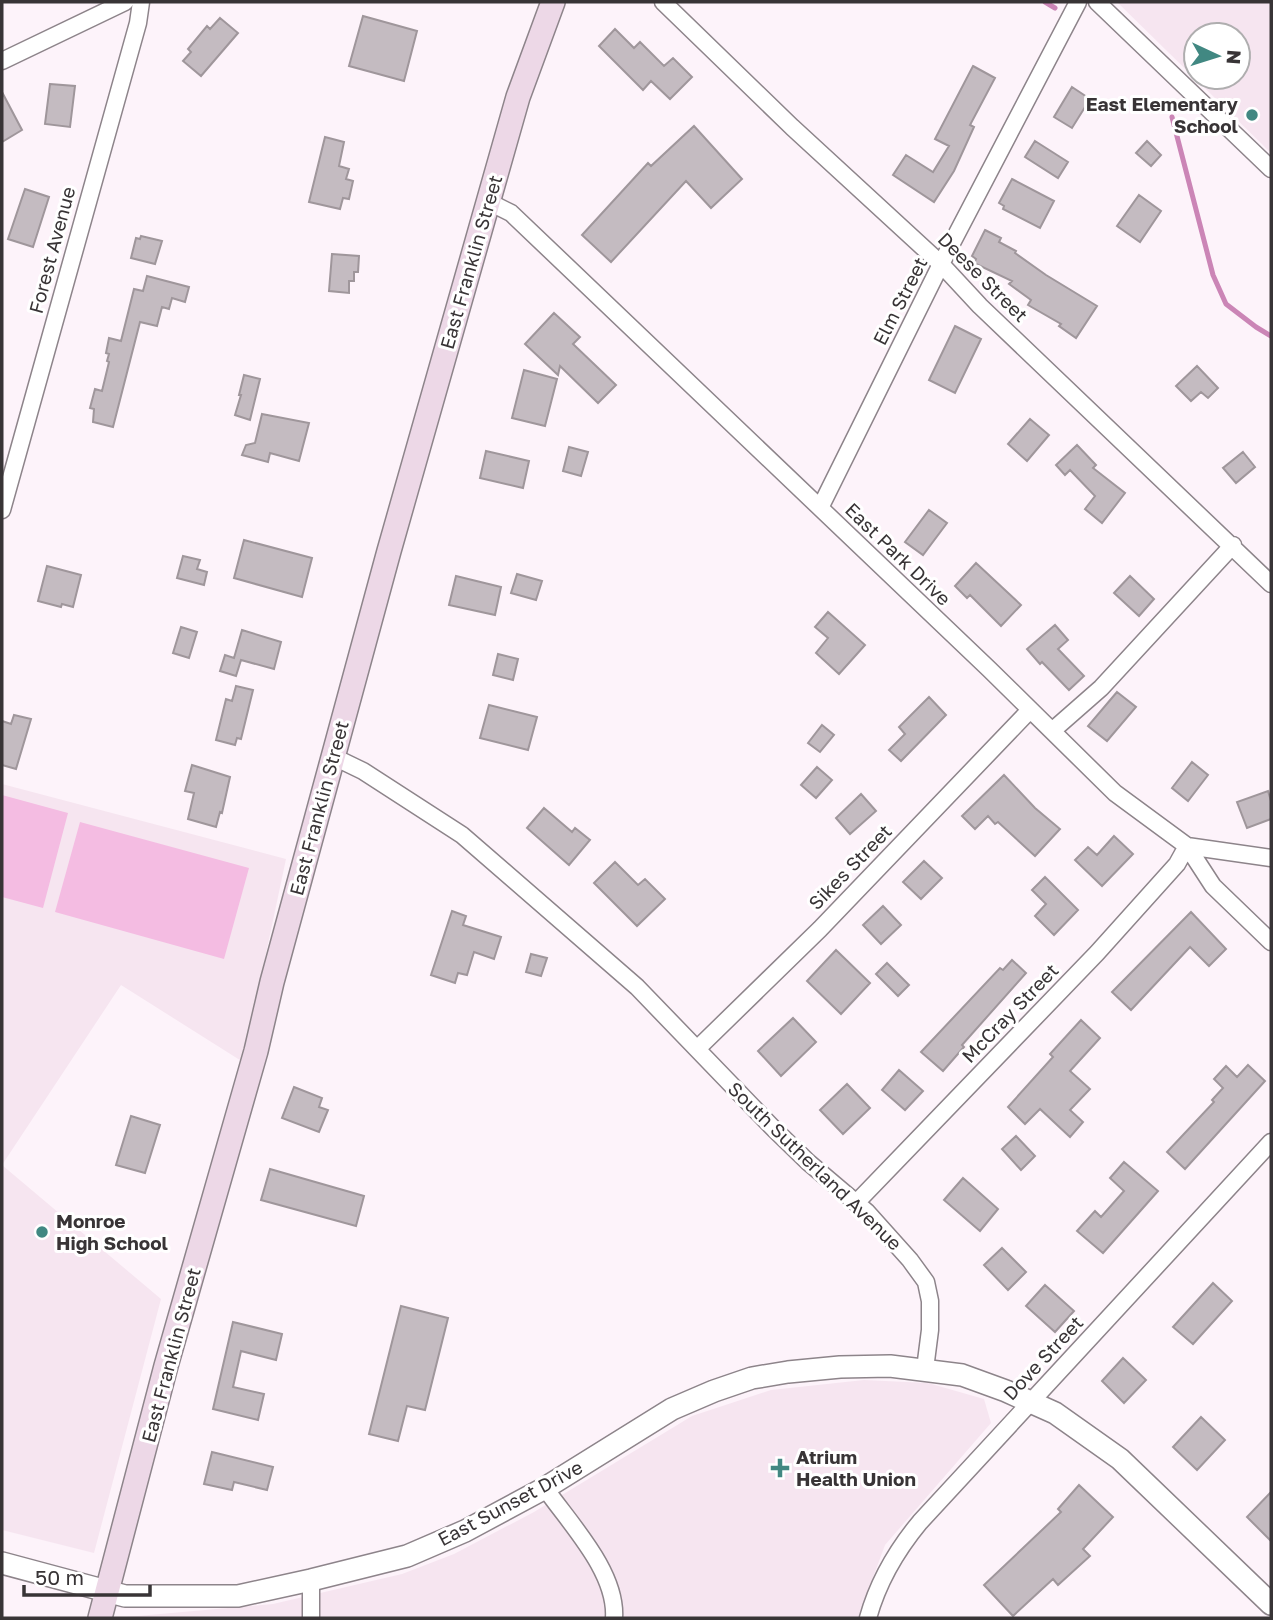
<svg xmlns="http://www.w3.org/2000/svg" width="1273" height="1620" viewBox="0 0 1273 1620" font-family="'Golos Text',sans-serif">
<style>
.built{fill:#f6e5f0;fill-rule:evenodd}
.green{fill:#f4bce2}
.lines{fill:none;stroke-linecap:round;stroke-linejoin:round}
.stream{stroke:#cb85b6;stroke-width:5}
.building{fill:#c4bbc1;stroke:#9f969b;stroke-width:2}
.minor-casing{stroke:#8d848a;stroke-width:19}
.tertiary-casing{stroke:#8d848a;stroke-width:24}
.secondary-casing{stroke:#8d848a;stroke-width:26}
.minor{stroke:#fff;stroke-width:16}
.tertiary{stroke:#fff;stroke-width:21}
.secondary{stroke:#edd8e7;stroke-width:23}
.poi-dot{fill:#418882;stroke:#fff;stroke-width:2.5}
.labels{text-anchor:middle;stroke-width:6;stroke-linejoin:round;paint-order:stroke}
.poi-label{font-size:19px;font-weight:bold;fill:#383436;stroke:#fff;text-anchor:start}
.street-label{font-size:19px;fill:#383436;stroke:#fff}
</style>
<rect width="100%" height="100%" fill="#fdf3fa"/>
<path class="built" d="M1117,2H1271V153ZM1196,35H1238V77H1196Z
M2,784L286,859L243,1062L121,985L2,1165L161,1299L94,1553L2,1530Z
M864,1380L928,1383L984,1399L991,1423L885,1545L858,1618H115L273,1604L402,1574L454,1554L534,1512L692,1416L771,1390Z"/>
<path class="green" d="M2,795L68,813L43,908L2,897Z
M80,822L249,868L224,959L55,912Z"/>
<g class="lines">
<path class="stream" d="M1045,2L1055,8
M1172,117L1213,275L1226,304L1256,327L1271,336"/>
</g>
<path class="building" d="M363,16L417,31L404,81L349,66Z
M220,18L238,33L201,76L183,61L191,52L188,49L207,26L210,29Z
M615,29L634,48L640,42L664,66L673,58L692,77L670,99L651,81L643,90L599,46Z
M973,66L995,78L970,125L974,127L954,171L934,202L893,175L906,155L933,172L949,146L935,139Z
M50,84L75,86L70,127L45,124Z
M1072,87L1090,99L1072,128L1054,117Z
M2,92L22,130L2,142Z
M694,126L742,179L711,208L686,181L611,262L582,235L648,163L651,166Z
M325,137L344,142L339,166L349,169L346,179L353,181L349,199L343,198L340,209L309,202Z
M1035,141L1068,162L1058,178L1025,157Z
M1147,141L1161,155L1151,166L1136,153Z
M1012,179L1054,201L1040,228L1003,209L1004,206L999,203Z
M25,189L49,197L33,247L8,239Z
M1139,195L1161,211L1140,242L1117,226Z
M985,230L1001,238L999,242L1016,251L1015,253L1046,275L1097,306L1076,338L1059,326L1061,324L1028,305L1031,300L1009,284L1012,281L974,263L976,259L972,256Z
M141,236L162,241L155,264L131,258L136,238L140,239Z
M332,254L359,256L358,272H354V281H349V293L329,291Z
M147,276L189,287L185,302L172,298L169,309L162,307L157,326L140,322L113,427L93,422L94,409L90,408L95,389L102,391L109,362L107,361L109,354L106,353L109,338L121,341L134,289L143,291Z
M554,313L580,337L573,344L616,385L598,403L560,366L558,375L525,344Z
M955,326L981,339L955,393L929,380Z
M1197,366L1218,388L1208,398L1201,392L1191,401L1176,386Z
M524,370L557,379L545,426L512,418Z
M244,375L260,379L250,420L235,415L241,395H239Z
M262,414L309,423L299,461L270,453L268,462L242,455L246,445L255,443Z
M1030,419L1049,435L1027,461L1008,444Z
M1077,445L1096,465L1093,468L1125,493L1102,523L1085,509L1095,496L1070,470L1065,475L1056,465Z
M569,447L588,452L581,476L563,471Z
M486,451L529,461L523,488L480,478Z
M1243,452L1255,467L1236,483L1223,468Z
M929,510L947,523L923,555L905,542Z
M244,540L312,558L302,597L234,578Z
M183,556L200,560L197,569L207,572L204,585L177,578Z
M976,563L1021,605L1001,626L970,595L967,598L955,586Z
M47,566L81,575L73,607L62,604L61,607L38,601Z
M517,574L542,581L536,600L511,593Z
M456,576L501,587L495,615L449,605Z
M1130,576L1154,599L1139,616L1114,593Z
M828,612L865,645L839,674L816,653L828,638L815,627Z
M1055,625L1068,640L1058,649L1084,676L1069,690L1042,662L1040,664L1027,649Z
M181,627L197,632L189,658L173,653Z
M242,630L281,642L274,669L241,660L236,676L220,671L225,655L234,658Z
M498,654L518,659L513,680L493,675Z
M236,686L253,690L241,739L237,738L235,745L216,740L226,699L232,701Z
M1117,692L1136,707L1107,741L1088,726Z
M929,697L946,715L901,761L889,750L905,734L899,727Z
M489,705L537,717L528,750L480,738Z
M14,715L31,719L16,769L2,765V721L11,724Z
M822,725L834,735L820,752L808,743Z
M1192,762L1208,775L1188,801L1172,788Z
M192,765L230,777L222,813L220,812L216,827L188,819L194,793L185,791Z
M817,767L832,780L816,798L801,785Z
M1004,775L1035,808L1060,829L1035,856L998,822L995,824L988,816L975,829L962,816Z
M1268,791L1271,801V819L1247,828L1237,802Z
M861,794L876,811L850,834L836,818Z
M544,808L572,832L575,828L590,840L569,865L527,828Z
M1114,836L1133,854L1102,886L1075,860L1088,847L1097,855Z
M924,861L942,878L921,899L903,882Z
M615,862L638,885L645,879L665,899L637,926L594,883Z
M1045,877L1078,910L1054,935L1035,916L1046,904L1032,890Z
M883,906L901,925L881,944L863,925Z
M452,911L466,916L463,925L501,937L494,959L474,952L467,975L458,973L455,983L431,975Z
M1191,912L1226,949L1209,966L1190,947L1131,1010L1112,992Z
M836,950L870,983L841,1014L807,981Z
M531,954L547,958L541,976L526,972Z
M1012,960L1026,973L962,1045L964,1047L943,1071L921,1052L1000,968L1003,970Z
M887,963L909,985L898,996L876,974Z
M793,1018L816,1042L781,1076L758,1051Z
M1081,1020L1100,1038L1070,1071L1090,1089L1070,1110L1083,1122L1070,1137L1040,1109L1025,1124L1008,1107L1053,1057L1050,1054Z
M1248,1065L1265,1081L1185,1169L1167,1152L1214,1102L1212,1100L1223,1088L1214,1079L1226,1066L1237,1077Z
M899,1070L923,1091L905,1110L882,1090Z
M847,1084L870,1108L843,1134L820,1110Z
M294,1087L322,1098L319,1107L328,1110L319,1132L282,1118Z
M131,1116L160,1125L145,1173L116,1165Z
M1016,1136L1035,1156L1021,1170L1002,1149Z
M1124,1162L1158,1191L1103,1253L1077,1231L1095,1211L1101,1217L1124,1191L1110,1178Z
M270,1169L364,1196L356,1226L261,1200Z
M963,1178L998,1209L980,1231L944,1200Z
M1002,1248L1026,1272L1008,1290L984,1265Z
M1213,1283L1232,1301L1193,1344L1173,1327Z
M1045,1285L1074,1311L1055,1332L1026,1306Z
M401,1306L448,1318L425,1410L407,1406L398,1441L369,1434Z
M233,1322L282,1334L276,1360L241,1351L233,1387L264,1394L258,1420L213,1409Z
M1123,1358L1146,1380L1124,1403L1102,1381Z
M1201,1417L1225,1440L1197,1470L1173,1447Z
M212,1452L273,1467L267,1490L234,1482L232,1490L204,1484Z
M1079,1485L1113,1517L1083,1549L1090,1556L1058,1585L1053,1579L1013,1616L984,1585L1061,1512L1058,1509Z
M1271,1492V1541L1247,1517Z"/>
<g class="lines">
<g class="minor-casing">
<path id="minor" d="M663,2L792,127L941,264L980,306L1271,584
M1097,2L1271,169
M2,61L125,2
M489,202L511,213L989,669L1115,793L1187,846L1213,886L1271,942
M820,508L941,264L1078,2
M2,510L138,23L141,2
M1052,731L1101,688L1233,545
M334,757L363,771L462,835L637,987L774,1129L808,1162L867,1212L910,1260L926,1282L930,1301V1330L925,1369
M697,1049L820,929L1030,710
M856,1203L1097,953L1177,864L1187,846L1271,858
M545,1488C570,1524 617,1572 614,1618
M311,1580V1618
M868,1618C878,1582 896,1551 920,1522L1271,1142"/>
</g>
<g class="tertiary-casing">
<path id="tertiary" d="M2,1563L125,1596H238L311,1580L407,1556L465,1531L545,1488L672,1409L714,1391L752,1378L788,1372L840,1367L890,1366L962,1375L1006,1391L1055,1413L1120,1459L1271,1604"/>
</g>
<g class="secondary-casing">
<path id="secondary" d="M100,1618L166,1366L256,1051L272,982L389,551L518,97L553,2"/>
</g>
<use href="#minor" class="minor"/>
<use href="#tertiary" class="tertiary"/>
<use href="#secondary" class="secondary"/>
</g>
<g class="poi-dot">
<circle cx="1252" cy="115" r="7"/>
<circle cx="42" cy="1232" r="7"/>
<path d="M776.5 1457.5h7v7h7v7h-7v7h-7v-7h-7v-7h7z"/>
</g>
<g class="labels">
<g class="poi-label">
<text x="1238" y="111" text-anchor="end">East Elementary<tspan x="1238" dy="22">School</tspan></text>
<text x="56" y="1228">Monroe<tspan x="56" dy="22">High School</tspan></text>
<text x="796" y="1464">Atrium<tspan x="796" dy="22">Health Union</tspan></text>
</g>
<g class="street-label">
<text transform="translate(52 250) rotate(-75)" y="7">Forest Avenue</text>
<text transform="translate(471 262) rotate(-74)" y="7">East Franklin Street</text>
<text transform="translate(983 277) rotate(45)" y="7">Deese Street</text>
<text transform="translate(900 301) rotate(-63)" y="7">Elm Street</text>
<text transform="translate(898 554) rotate(44)" y="7">East Park Drive</text>
<text transform="translate(319 808) rotate(-75)" y="7">East Franklin Street</text>
<text transform="translate(850 867) rotate(-46)" y="7">Sikes Street</text>
<text transform="translate(1010 1013) rotate(-46)" y="7">McCray Street</text>
<text transform="translate(815 1166) rotate(44)" y="7">South Sutherland Avenue</text>
<text transform="translate(171 1355) rotate(-75)" y="7">East Franklin Street</text>
<text transform="translate(1043 1358) rotate(-47)" y="7">Dove Street</text>
<text transform="translate(510 1503) rotate(-28)" y="7">East Sunset Drive</text>
</g>
</g>
<rect width="1273" height="1620" fill="none" stroke="#383436" stroke-width="7"/>
<g transform="translate(1217 56) rotate(94)"><circle r="33" fill="#ffffff" stroke="#afaeaf" stroke-width="2"/>
<path d="M0-5L12 26L0 18L-12 26Z" fill="#418882"/>
<text y="-10" font-size="19" font-weight="bold" text-anchor="middle" fill="#383436">N</text>
</g>
<path d="M24 1585v10h126v-10" fill="none" stroke="#383436" stroke-width="3.5"/>
<text x="35" y="1585" font-size="21" fill="#383436" stroke="#ffffff" stroke-width="5" paint-order="stroke">50 m</text>
</svg>
